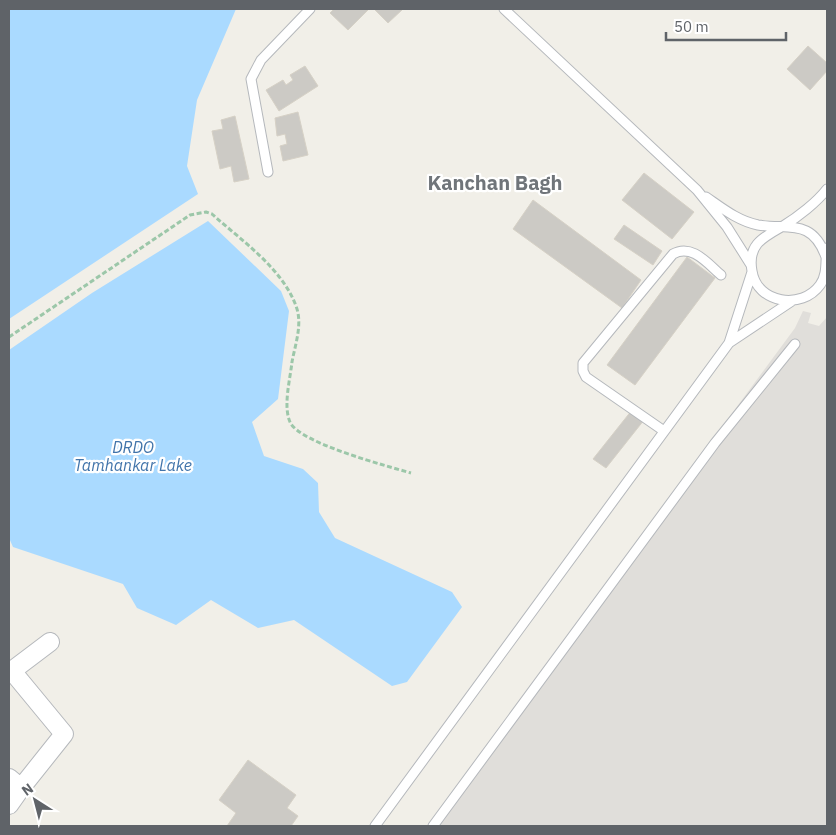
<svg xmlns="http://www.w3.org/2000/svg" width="836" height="835" viewBox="0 0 836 835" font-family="'IBM Plex Sans',sans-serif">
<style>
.industrial{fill:#e0deda}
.water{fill:#aadaff}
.building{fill:#cccac5;stroke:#d6d1c6}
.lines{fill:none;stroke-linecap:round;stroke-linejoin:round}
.lane-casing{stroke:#b5b8bc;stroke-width:11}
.street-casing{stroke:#b5b8bc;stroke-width:20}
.path{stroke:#9cc7a9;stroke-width:3;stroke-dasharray:5 2.5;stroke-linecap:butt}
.lane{stroke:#fff;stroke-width:9}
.street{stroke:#fff;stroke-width:18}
.labels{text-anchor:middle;stroke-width:4.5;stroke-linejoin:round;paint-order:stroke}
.water-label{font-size:16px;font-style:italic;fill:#4174aa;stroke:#fff}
.district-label{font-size:20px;font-weight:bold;fill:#70757a;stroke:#fff}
</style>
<rect width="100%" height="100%" fill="#f1efe8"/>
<path class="industrial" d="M803,311L811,313L808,323L819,326L827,317V826H427L795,328Z"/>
<path class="water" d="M9,9H236L197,100L187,166L198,194L9,319Z
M208,221L281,291L289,311L278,399L252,422L264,456L303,469L318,483L319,512L335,538L452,592L462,607L407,682L392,686L294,620L258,628L211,600L176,625L137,608L123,584L13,547L9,538V350L92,293Z"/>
<path class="building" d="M334,9H369L348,30L330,13Z
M374,9H403L388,23Z
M808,46L827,63V71L810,90L787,69Z
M305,66L318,86L279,111L266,90L283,80L286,85L293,80L290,75Z
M298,112L308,155L283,161L280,146L287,144L285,134L277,136L275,118Z
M235,116L249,179L234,182L231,166L220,169L212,131L223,129L221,120Z
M644,173L694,212L672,239L622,200Z
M533,200L641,280L622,308L513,229Z
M624,225L662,251L653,265L614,239Z
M687,257L715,278L635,385L607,365Z
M632,410L644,420L606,468L593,459Z
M248,760L296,795L287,808L298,816L291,826H227L236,813L219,800Z"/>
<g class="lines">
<g class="lane-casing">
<path id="lane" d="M504,9L697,190L727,227L751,265
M268,172L251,79L261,60L310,9
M827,189C817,202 798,217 783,226C764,237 747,244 752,271C757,304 802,310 820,285C828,274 825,260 827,248
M706,197C722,208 738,221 758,225C789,230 812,218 826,257
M729,343L792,301
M664,431L586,377L583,371V363L673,254C692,243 708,264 721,275
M375,826L729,343L752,272
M433,826L715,443L795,344"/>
</g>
<g class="street-casing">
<path id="street" d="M12,671L64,734L21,788
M9,673L50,642
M9,778L21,788L9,805"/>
</g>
<path class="path" d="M9,337L190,215L206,212L212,214C242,241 282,268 296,306C303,324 295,345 292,362C290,380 283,406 290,422C299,443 387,466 411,473"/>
<use href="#lane" class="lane"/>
<use href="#street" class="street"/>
</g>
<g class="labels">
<g class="water-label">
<text x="133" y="453">DRDO<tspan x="133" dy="18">Tamhankar Lake</tspan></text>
</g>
<g class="district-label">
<text x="495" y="190">Kanchan Bagh</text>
</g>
</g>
<rect width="836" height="835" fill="none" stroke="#5f6368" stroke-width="20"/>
<g transform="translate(35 800) rotate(324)" stroke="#ffffff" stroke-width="4" paint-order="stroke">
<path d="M0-4L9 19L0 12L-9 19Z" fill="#5f6368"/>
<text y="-8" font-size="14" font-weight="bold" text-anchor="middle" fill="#5f6368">N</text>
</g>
<path d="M666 32v8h120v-8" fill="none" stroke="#5f6368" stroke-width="2.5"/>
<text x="674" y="32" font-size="15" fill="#5f6368" stroke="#ffffff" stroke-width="4" paint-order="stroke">50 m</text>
</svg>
